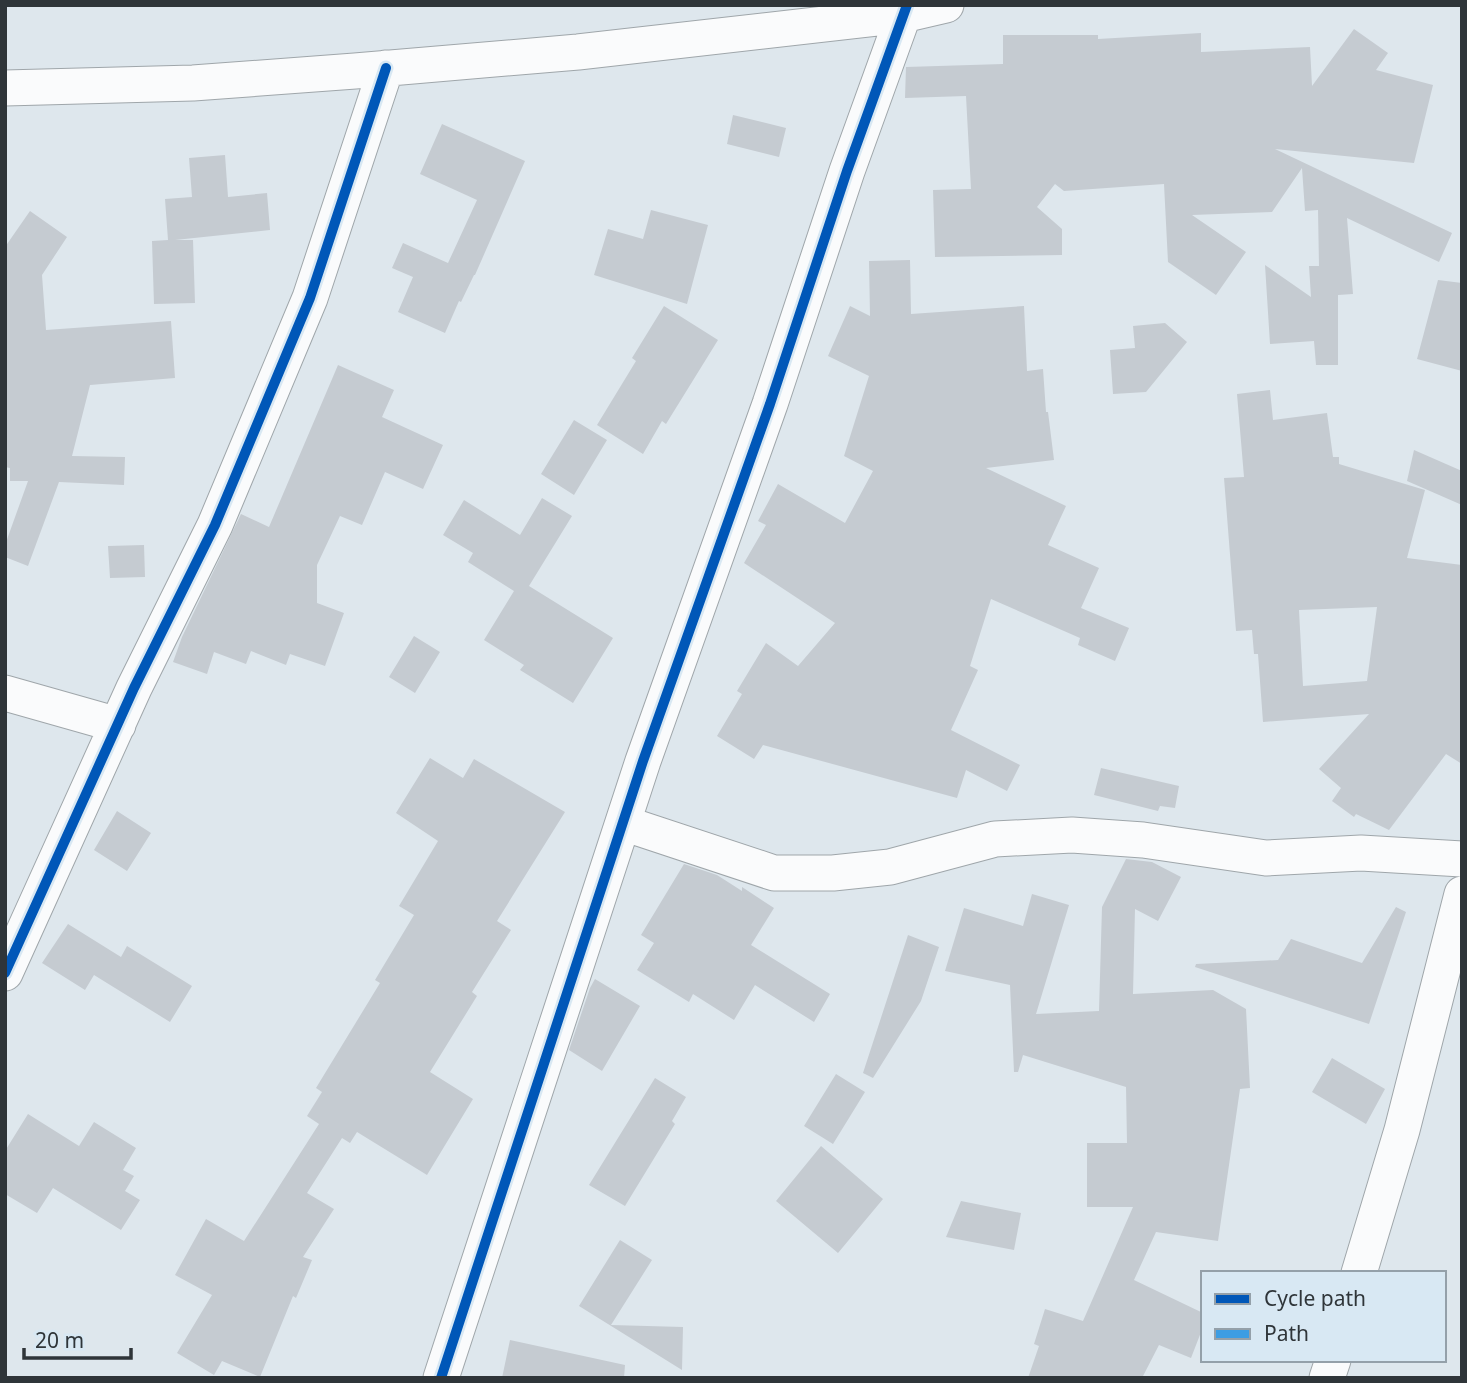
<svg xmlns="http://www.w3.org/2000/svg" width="1467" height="1383" viewBox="0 0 1467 1383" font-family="'Noto Sans',sans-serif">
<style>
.building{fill:#c5cbd1;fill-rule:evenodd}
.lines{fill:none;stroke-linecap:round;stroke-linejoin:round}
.street-casing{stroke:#9fa6aa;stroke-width:37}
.street{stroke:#fafbfc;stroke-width:35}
.quiet{stroke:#3d9de2;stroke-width:9;stroke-dasharray:18 9;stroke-linecap:butt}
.cycleway-casing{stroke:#d8e8f3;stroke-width:15}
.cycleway{stroke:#0057b8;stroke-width:10}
</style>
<rect width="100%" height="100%" fill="#dee7ed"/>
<path class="building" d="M1354,29L1388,53L1376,70L1433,85L1414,163L1275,149L1452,233L1439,262L1347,218L1353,294L1338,295V365H1316L1314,341L1270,344L1265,265L1311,297L1309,266H1319L1318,210L1305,211L1302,168L1272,212L1192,215L1246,252L1216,295L1168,262L1164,184L1064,191L1055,184L1037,207L1062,229V255L935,257L933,190L971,189L966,96L905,98L906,67L1003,64V35H1098V39L1201,33V52L1310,47L1312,86Z
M733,115L786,128L779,157L727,144Z
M442,124L525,161L475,275H474L461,302L459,301L445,333L398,312L413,277L392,268L403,243L448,263L477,200L420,174Z
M225,155L228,197L267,193L270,230L175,240H193L195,303L154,304L152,241L168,240L165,199L192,197L189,158Z
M651,210L708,225L687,304L594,275L608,229L643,239Z
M30,211L67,237L42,275L46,330L171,321L175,378L90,385L72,456L125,457L124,485L59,482L28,566L5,557V545L28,481H10V468L5,467V247Z
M910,260L911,314L1024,306L1027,371L1043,369L1046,412H1048L1054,460L986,468L1066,506L1048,545L1099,568L1081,608L1129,628L1115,661L1078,645L1080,638L991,599L970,666L978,670L951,730L1020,765L1007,791L966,770L957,798L763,745L754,759L717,736L742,694L737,691L766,643L798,666L835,623L744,563L766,525L758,521L778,484L845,523L873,471L844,456L869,376L828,356L850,306L870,316L869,261Z
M1438,280L1462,283V371L1417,359Z
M664,306L718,340L666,424L662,421L643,454L597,425L636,361L632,358Z
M1165,323L1187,342L1146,392L1113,394L1110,350L1135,348L1133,326Z
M338,365L394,390L382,417L443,445L423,489L385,472L362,525L340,516L317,565V603L344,613L325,666L290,654L286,665L251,651L246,664L214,652L207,674L173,662L182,637L241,514L269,527Z
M1270,390L1273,420L1327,413L1333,457H1339V464L1425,490L1407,558L1462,565V764L1446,754L1389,830L1356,814L1354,817L1332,801L1341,788L1319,769L1369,714L1263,722L1258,654H1254L1252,630L1236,631L1224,478L1244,477L1237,394ZM1377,607L1367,681L1303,686L1299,610Z
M574,420L607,440L574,495L541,474Z
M1414,450L1462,471V505L1407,481Z
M542,498L572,516L529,586L613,638L573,703L520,670L524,665L484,640L514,591L468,562L473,553L443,535L464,500L520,535Z
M144,545L145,577L110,578L108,546Z
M414,636L440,652L415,693L389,677Z
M430,758L463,778L474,759L565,812L497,921L511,930L472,992L477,996L430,1072L473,1099L427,1175L357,1132L350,1143L342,1138L307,1193L334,1209L303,1257L312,1260L296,1298L293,1296L260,1377L222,1361L214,1375L177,1353L212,1295L175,1275L206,1219L244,1241L319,1124L307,1116L322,1092L316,1088L380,983L375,980L414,915L399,906L438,841L396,813Z
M1101,768L1179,786L1175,808L1160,806L1158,811L1094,795Z
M117,811L151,833L127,871L94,850Z
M1126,859L1152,862L1181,877L1158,921L1135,909L1133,994L1213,990L1246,1009L1250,1088L1240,1089L1218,1241L1156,1232L1134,1280L1203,1313V1327L1191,1358L1159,1345L1142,1378H1028L1039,1346L1034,1344L1045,1309L1083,1321L1133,1207H1087V1143H1127L1126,1087L1023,1055L1018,1072H1014L1010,985L945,971L964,908L1023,926L1032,894L1069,905L1036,1014L1099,1011L1102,907Z
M684,864L717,875L742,891V887L774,908L751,945L830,994L814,1022L755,985L734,1020L693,994L689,1002L637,970L654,943L641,935Z
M1396,907L1406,912L1369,1024L1195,967L1196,964L1278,960L1291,939L1362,963Z
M68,924L121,957L127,946L192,986L170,1022L94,975L85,990L42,963Z
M908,935L939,947L921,1001L873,1078L863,1073Z
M595,979L640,1006L602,1071L569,1050L590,988Z
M1332,1058L1385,1089L1366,1124L1312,1092Z
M836,1074L865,1092L833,1144L804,1126Z
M655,1078L686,1097L672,1121L675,1124L625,1206L589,1185Z
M28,1114L79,1146L94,1122L136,1148L123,1170L134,1176L125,1191L140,1200L121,1230L53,1188L37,1213L5,1194V1151Z
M821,1146L883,1199L838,1253L776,1201Z
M961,1201L1021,1213L1014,1250L946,1237Z
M620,1240L652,1260L611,1325L683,1327L682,1370L579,1306Z
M510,1340L625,1365L624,1378H502Z"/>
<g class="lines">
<g class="street-casing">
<path id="street" d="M5,88L193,83L355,71L578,52L903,15L946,5
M5,693L118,725
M623,823L774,873H833L890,867L995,839L1072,835L1143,840L1266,858L1361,853L1462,859
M5,973L134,688L215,525L310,298L386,68
M1359,1273L1402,1130L1462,894
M441,1378L643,761L770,404L847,171L907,5
M1327,1378L1333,1360"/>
</g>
<use href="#street" class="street"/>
<path class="quiet" d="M5,88H6"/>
<g class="cycleway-casing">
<path id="cycleway" d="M5,973L134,688L215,525L310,298L386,68
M441,1378L643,761L770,404L847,171L907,5"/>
</g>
<use href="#cycleway" class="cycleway"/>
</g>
<rect width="1467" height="1383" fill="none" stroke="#2f3539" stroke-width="14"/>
<rect x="1201" y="1271" width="245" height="91" fill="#d8e8f3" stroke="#94a0a9" stroke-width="2"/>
<rect x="1215" y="1294" width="35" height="10" fill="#0057b8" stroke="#94a0a9" stroke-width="2"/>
<text x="1264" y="1306" font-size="21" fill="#2f3539">Cycle path</text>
<rect x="1215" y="1329" width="35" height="10" fill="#3d9de2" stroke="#94a0a9" stroke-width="2"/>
<text x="1264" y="1341" font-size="21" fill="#2f3539">Path</text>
<path d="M24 1348v10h107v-10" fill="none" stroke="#2f3539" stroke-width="3.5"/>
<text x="35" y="1348" font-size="21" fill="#2f3539" stroke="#d8e8f3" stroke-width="5" paint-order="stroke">20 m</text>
</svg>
